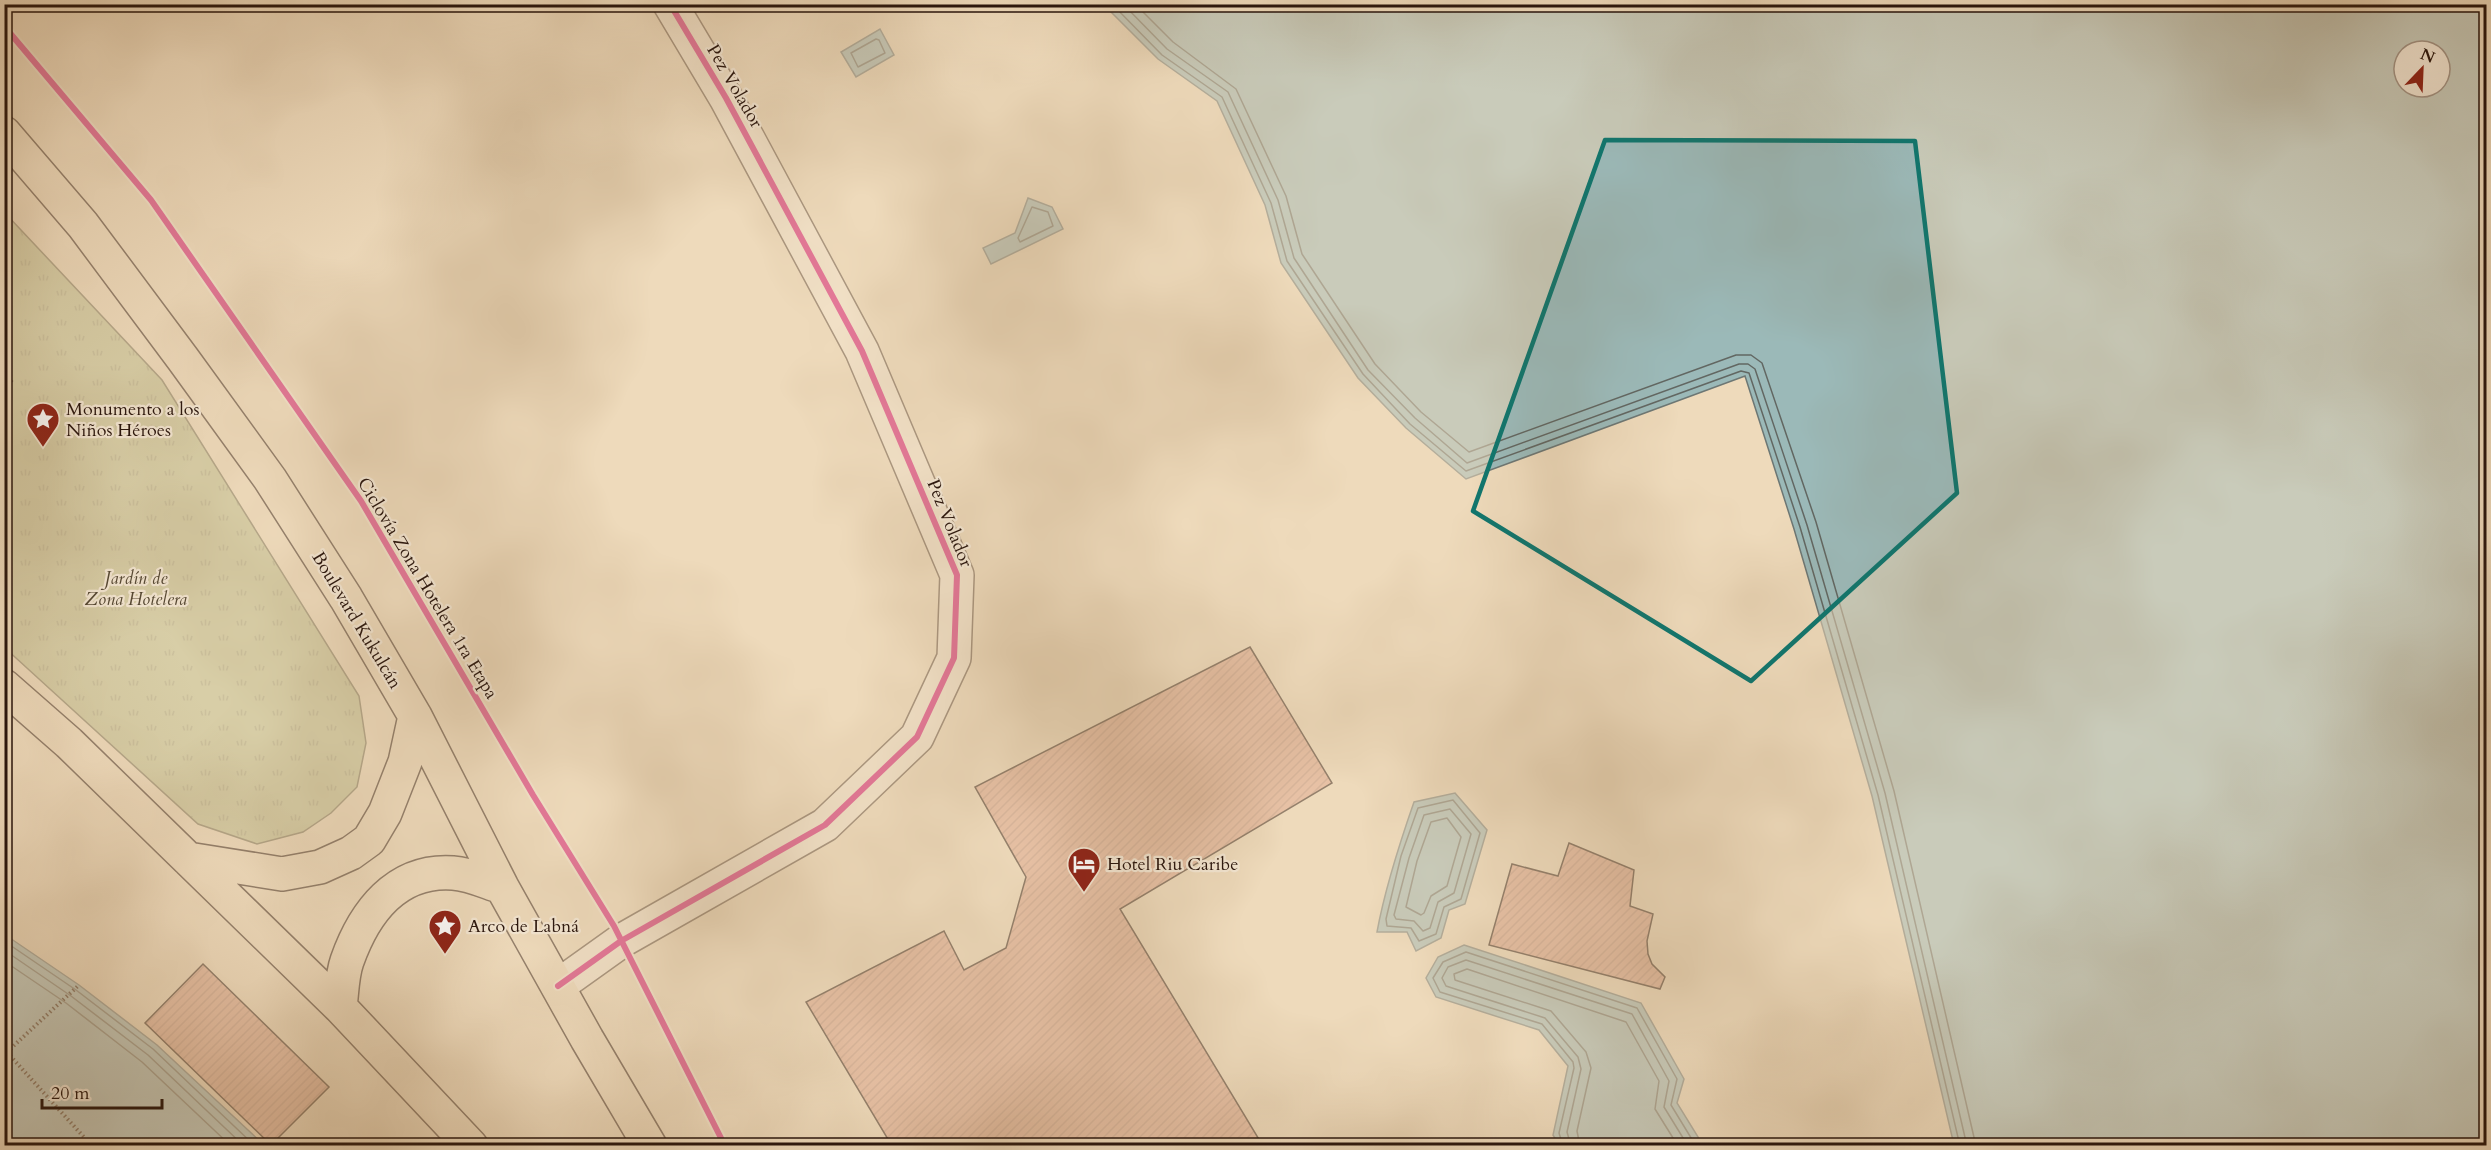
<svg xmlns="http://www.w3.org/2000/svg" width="2491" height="1150" viewBox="0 0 2491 1150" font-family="Cardo,serif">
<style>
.park{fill:url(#park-tufts);stroke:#726a4e;stroke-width:1.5}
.water{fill:#9bb9b8;stroke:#6d7774;stroke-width:1.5;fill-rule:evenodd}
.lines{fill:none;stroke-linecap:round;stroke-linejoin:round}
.shore{stroke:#626762;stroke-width:1.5}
.building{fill:url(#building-hatch);stroke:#29150d;stroke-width:1.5}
.minor-casing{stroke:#5a4638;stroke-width:36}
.major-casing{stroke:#29150d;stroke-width:36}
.path{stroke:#29150d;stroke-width:4;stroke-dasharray:1.5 3;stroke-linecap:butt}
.minor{stroke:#f4e7d3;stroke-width:33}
.major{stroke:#eedabb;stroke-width:33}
.cycleway-casing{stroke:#f4e7d3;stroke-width:10}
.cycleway{stroke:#d6006c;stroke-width:6}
.marked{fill:none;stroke:#0f766e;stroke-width:4.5;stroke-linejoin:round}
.labels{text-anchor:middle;stroke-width:4.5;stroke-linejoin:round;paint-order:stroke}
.street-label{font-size:18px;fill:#29150d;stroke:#f4e7d3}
.poi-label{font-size:18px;fill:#29150d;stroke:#f4e7d3;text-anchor:start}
.park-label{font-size:18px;font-style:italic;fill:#554834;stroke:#f4e7d3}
</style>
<defs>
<pattern id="park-tufts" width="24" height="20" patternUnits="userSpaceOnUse" patternTransform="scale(1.5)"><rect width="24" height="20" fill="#bcbe8e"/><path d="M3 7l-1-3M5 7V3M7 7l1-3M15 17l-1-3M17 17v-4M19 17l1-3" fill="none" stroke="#a2a279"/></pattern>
<pattern id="building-hatch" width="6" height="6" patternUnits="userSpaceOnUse" patternTransform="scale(1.5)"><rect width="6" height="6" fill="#dea389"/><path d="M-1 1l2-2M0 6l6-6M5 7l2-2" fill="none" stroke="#be8b75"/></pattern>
</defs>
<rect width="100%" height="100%" fill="#eedabb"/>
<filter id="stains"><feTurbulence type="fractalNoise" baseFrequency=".00333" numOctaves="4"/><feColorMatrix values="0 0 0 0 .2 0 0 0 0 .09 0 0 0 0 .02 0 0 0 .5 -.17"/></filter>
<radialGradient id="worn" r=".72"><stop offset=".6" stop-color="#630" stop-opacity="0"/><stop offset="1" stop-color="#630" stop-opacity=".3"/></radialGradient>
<path class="park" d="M5,213L162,380L359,696L366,743L357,787L331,813L303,832L257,844L198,824L5,648Z"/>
<path class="water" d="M1104,5H2486V1145H1954L1872,796L1794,529L1745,376L1466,479L1406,428L1358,378L1281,263L1265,205L1217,101L1158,59ZM2404,51H2440V87H2404Z
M880,29L894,55L856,77L841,52Z
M1028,198L1052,207L1063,229L991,264L983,248L1015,233Z
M1455,793L1487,830L1465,904L1449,910L1441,938L1416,951L1407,932H1377C1385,888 1399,845 1414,802Z
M4,934L79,985L157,1045L264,1145H5Z
M1464,945L1641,1003L1684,1079L1677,1103L1703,1145H1559L1553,1135L1568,1066L1539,1030L1436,997L1426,978L1438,957Z"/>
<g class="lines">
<path class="shore" d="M1112,4L1162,55L1222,97L1271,203L1287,261L1363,374L1410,424L1466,471L1741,371L1749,373L1800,527L1878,795L1960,1146
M1123,4L1167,49L1228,92L1278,200L1294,258L1368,370L1415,418L1467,463L1739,364H1748L1755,369L1807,525L1885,793L1967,1146
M1135,4L1173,42L1236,89L1286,196L1302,254L1375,364L1421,412L1469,452L1736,355H1751L1762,363L1816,522L1894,791L1976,1146
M876,39L879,40L885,53L858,67L851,53Z
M1032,207L1048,212L1053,226L1020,242L1018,238Z
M1453,800L1480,833L1461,899L1444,907L1436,934L1419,941L1411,928L1387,926L1386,919L1401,856L1418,808Z
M1450,809L1471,834L1454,893L1438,902L1430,928L1423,931L1414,921L1396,919L1394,915L1409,858L1424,815Z
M1447,818L1461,837L1447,886L1431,896L1424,913L1421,915L1406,907L1417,861L1431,822Z
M4,941L76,990L153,1049L255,1146
M4,950L71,996L148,1055L244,1146
M4,961L66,1003L142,1062L231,1146
M1563,1146L1559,1133L1574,1068L1573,1062L1542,1024L1440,992L1433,978L1443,962L1466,952L1637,1008L1677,1079L1671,1105L1696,1146
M1571,1146L1567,1132L1581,1069L1578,1057L1545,1018L1446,986L1442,978L1448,967L1466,960L1632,1014L1669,1081L1664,1107L1688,1146
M1580,1146L1577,1131L1591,1068L1586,1052L1551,1011L1455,980L1454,974L1467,969L1626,1022L1659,1081L1655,1109L1678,1146"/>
</g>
<path class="building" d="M1250,647L1332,783L1120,909L1263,1146H892L806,1002L944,931L964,970L1006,948L1026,877L975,787Z
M1569,843L1634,870L1630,906L1653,914L1647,941L1648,954L1652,964L1665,977L1660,989L1489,945L1512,864L1558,876Z
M203,964L329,1087L271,1145L145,1023Z"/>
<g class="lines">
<g class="minor-casing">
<path id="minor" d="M558,986L621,941L825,825L917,737L954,658L957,575L862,351L726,98L670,4"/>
</g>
<g class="major-casing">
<path id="major" d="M4,133L83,225L183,359L270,479L346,598L415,716L502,887L587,1039L650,1146
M4,686L69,743L340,1007L471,1146
M188,859L282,874L320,867L351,853L369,840L385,813L405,762L415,716
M340,1007C342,992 342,975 347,961C364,913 396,869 453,873C470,874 486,882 502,887"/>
</g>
<path class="path" d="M4,376L14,384
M4,1049L92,1146
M7,1052L79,985"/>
<use href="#minor" class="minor"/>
<use href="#major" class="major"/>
<g class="cycleway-casing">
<path id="cycleway" d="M4,26L151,200L361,501L533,795L614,926L725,1146
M558,986L621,941L825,825L917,737L954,658L957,575L862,351L726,98L670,4"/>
</g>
<use href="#cycleway" class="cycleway"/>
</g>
<path d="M0 0H2491V1150H0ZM1605,140L1915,141L1957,493L1751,681L1473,511Z" fill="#eedabb" fill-opacity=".55" fill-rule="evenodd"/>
<path class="marked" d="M1605,140L1915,141L1957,493L1751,681L1473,511Z"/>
<defs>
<g id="sight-pin" transform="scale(1.725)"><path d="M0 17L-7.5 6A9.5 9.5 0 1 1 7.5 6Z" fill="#8f2418" stroke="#f4e7d3"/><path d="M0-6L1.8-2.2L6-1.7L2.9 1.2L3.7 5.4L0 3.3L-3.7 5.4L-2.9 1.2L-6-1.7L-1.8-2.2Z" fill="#fff"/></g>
<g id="hotel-pin" transform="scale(1.725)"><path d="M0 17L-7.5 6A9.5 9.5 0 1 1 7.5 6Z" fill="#8f2418" stroke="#f4e7d3"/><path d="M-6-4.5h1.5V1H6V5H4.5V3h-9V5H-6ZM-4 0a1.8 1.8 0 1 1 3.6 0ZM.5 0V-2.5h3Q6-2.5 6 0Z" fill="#fff"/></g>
</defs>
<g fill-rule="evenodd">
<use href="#sight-pin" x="43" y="419"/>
<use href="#hotel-pin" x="1084" y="864"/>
<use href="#sight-pin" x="445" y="926"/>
</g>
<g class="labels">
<g class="street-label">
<text transform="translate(735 86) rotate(60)" y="6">Pez Volador</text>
<text transform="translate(950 523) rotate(68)" y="6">Pez Volador</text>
<text transform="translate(428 588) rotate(59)" y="6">Ciclovía Zona Hotelera 1ra Etapa</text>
<text transform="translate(357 620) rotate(59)" y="6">Boulevard Kukulcán</text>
</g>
<g class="poi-label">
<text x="66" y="415">Monumento a los<tspan x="66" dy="21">Niños Héroes</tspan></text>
<text x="1107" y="870">Hotel Riu Caribe</text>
<text x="468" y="932">Arco de Labná</text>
</g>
<g class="park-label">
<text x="136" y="584">Jardín de<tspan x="136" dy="21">Zona Hotelera</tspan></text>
</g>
</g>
<rect width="2491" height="1150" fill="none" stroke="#eedabb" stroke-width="24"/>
<rect x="6" y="6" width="2479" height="1138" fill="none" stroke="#29150d" stroke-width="3"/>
<rect x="12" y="12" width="2467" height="1126" fill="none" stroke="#29150d" stroke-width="1.5"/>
<g transform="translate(2422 69) rotate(23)"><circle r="28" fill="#f4e7d3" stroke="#a39384" stroke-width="1.5"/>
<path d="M0-4.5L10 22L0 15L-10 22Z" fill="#8f2418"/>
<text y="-9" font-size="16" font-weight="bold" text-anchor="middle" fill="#29150d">N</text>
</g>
<path d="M42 1099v9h120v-9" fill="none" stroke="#29150d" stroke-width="3"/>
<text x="51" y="1099" font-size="18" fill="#29150d" stroke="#f4e7d3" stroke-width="4.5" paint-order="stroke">20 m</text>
<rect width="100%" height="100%" filter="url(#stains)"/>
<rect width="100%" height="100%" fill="url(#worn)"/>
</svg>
